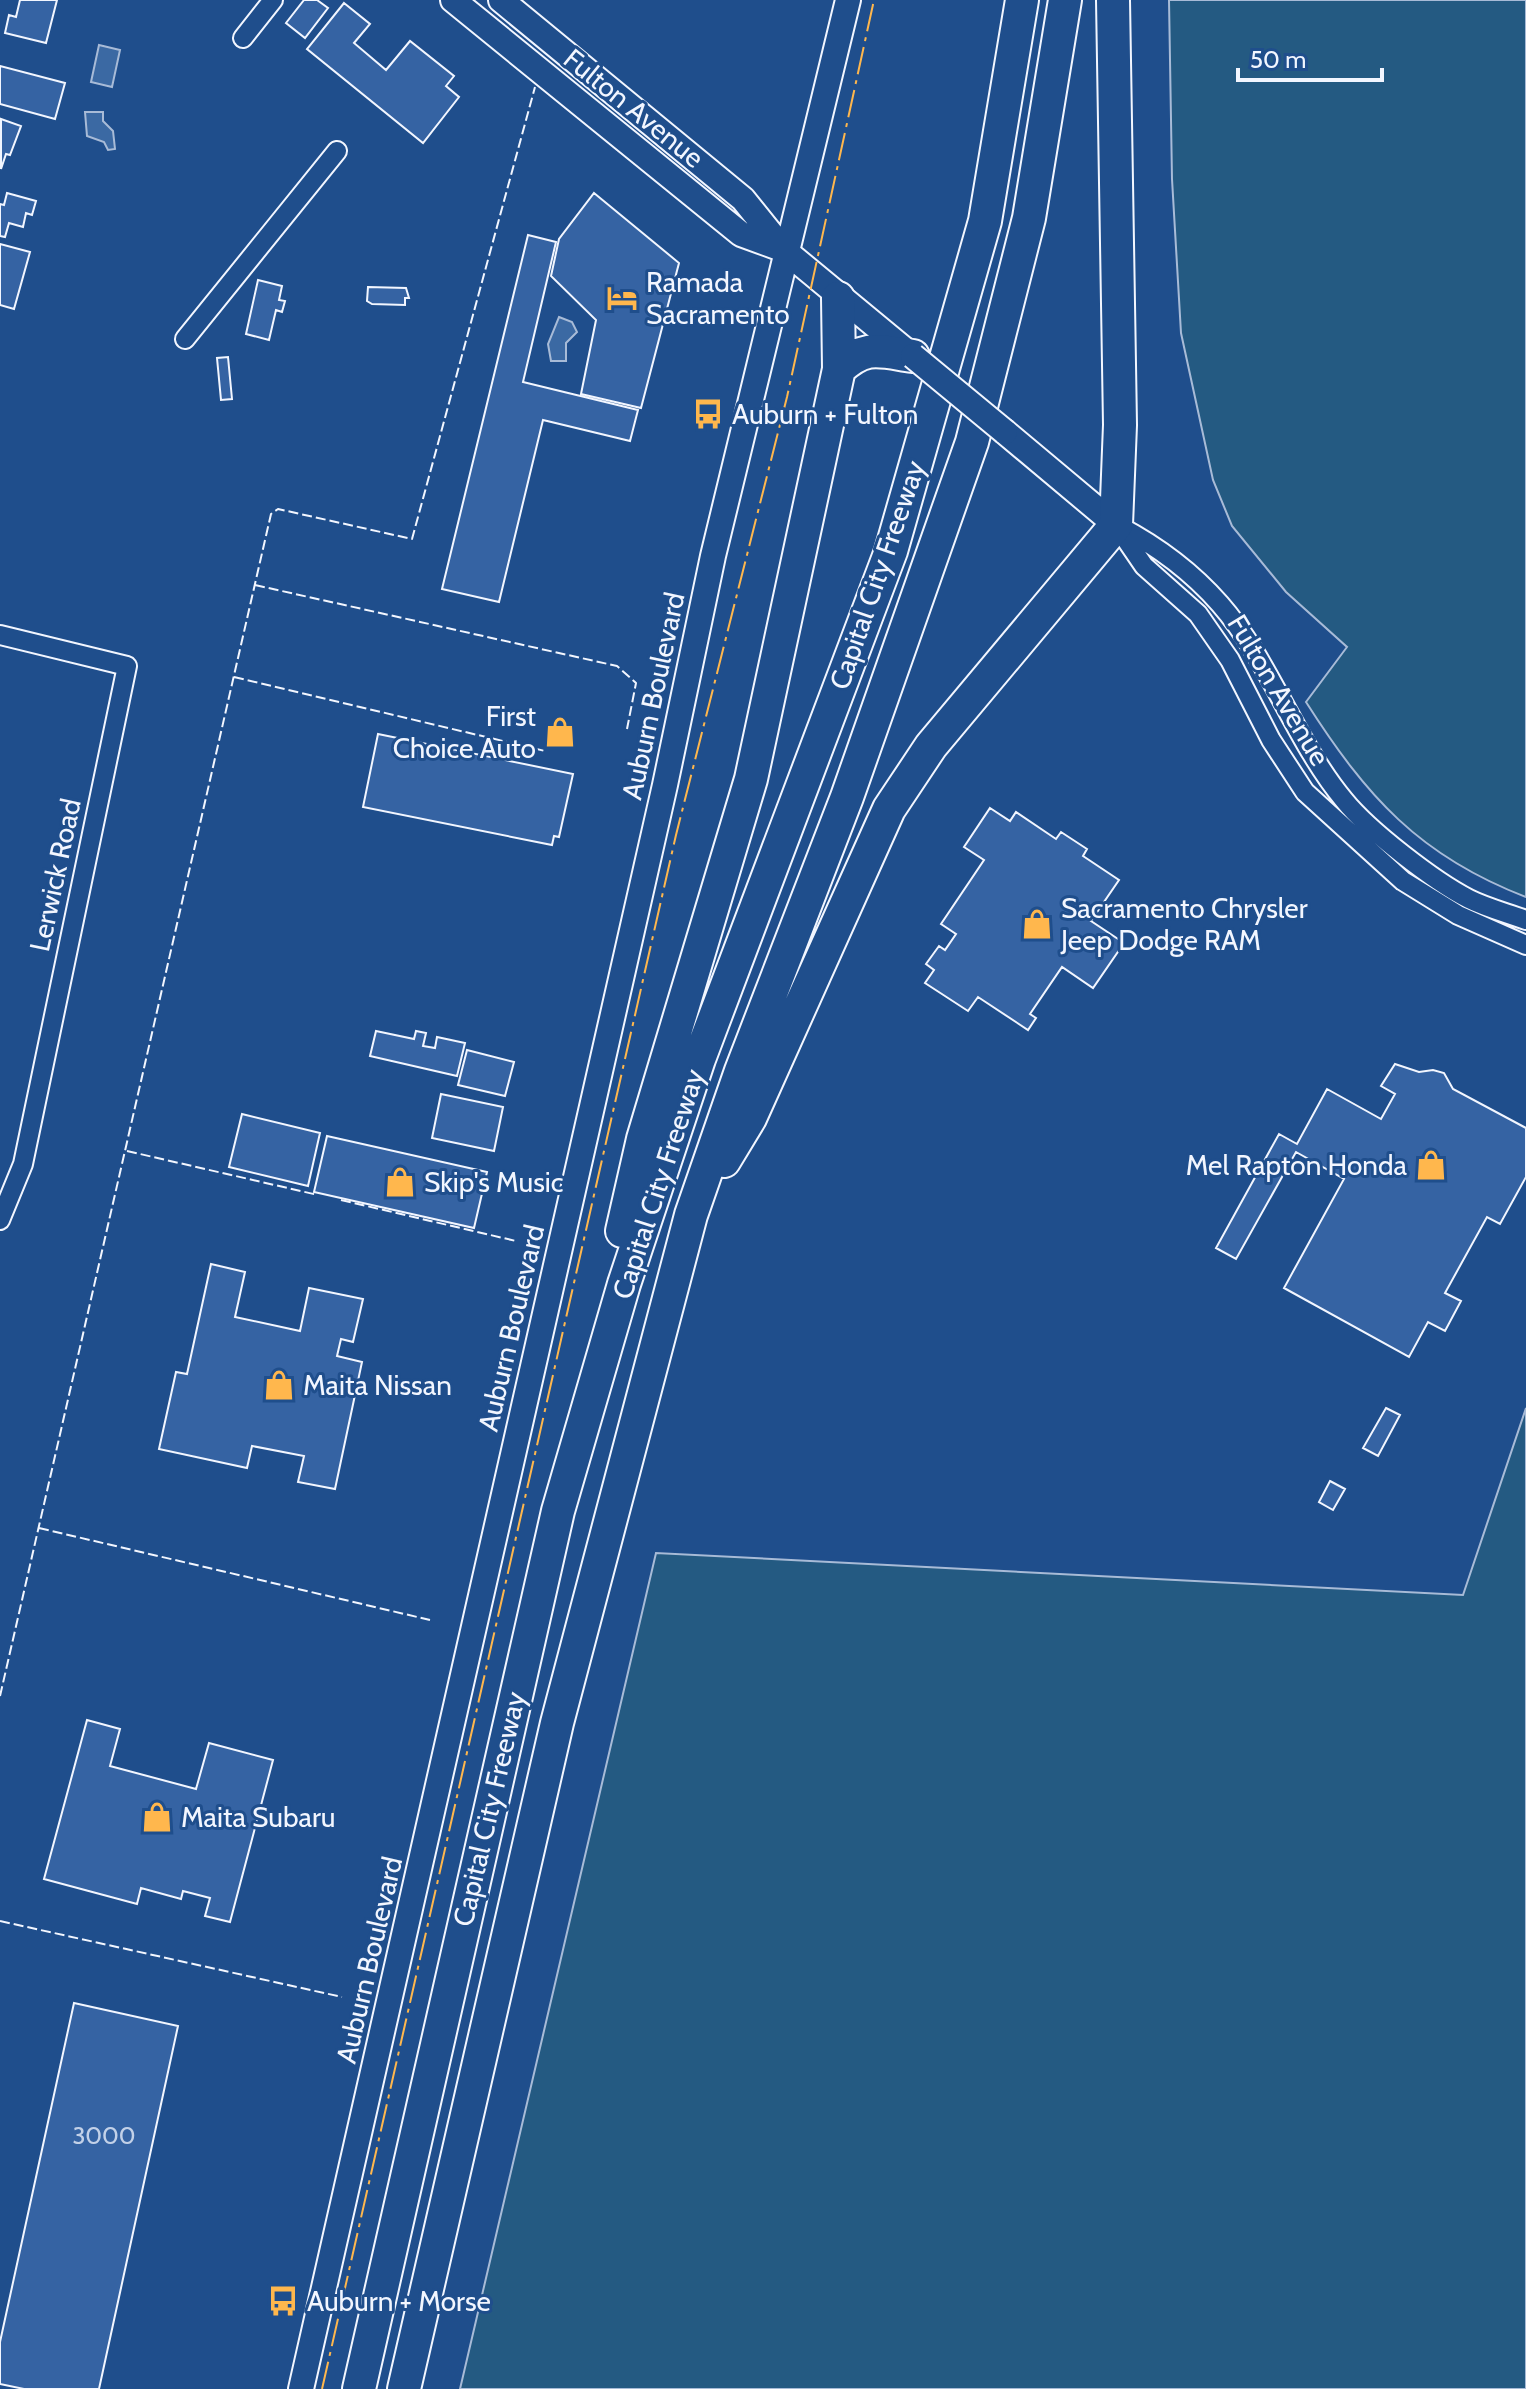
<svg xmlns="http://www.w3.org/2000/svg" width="1526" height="2389" viewBox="0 0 1526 2389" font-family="Cabin,sans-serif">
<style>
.green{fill:#245a82;stroke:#a8bbd7;stroke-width:2}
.water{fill:#3b69a3;stroke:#a8bbd7;stroke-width:2}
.building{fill:#3563a3;stroke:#f2f6ff;stroke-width:2}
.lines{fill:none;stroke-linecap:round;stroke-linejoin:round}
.minor-casing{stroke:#f2f6ff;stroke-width:22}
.secondary-casing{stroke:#f2f6ff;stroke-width:28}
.motorway-casing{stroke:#f2f6ff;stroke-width:36}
.minor{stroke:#1f4e8c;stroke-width:18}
.secondary{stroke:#1f4e8c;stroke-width:24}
.motorway{stroke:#1f4e8c;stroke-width:32}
.secondary-bridge-casing{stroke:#f2f6ff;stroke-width:28;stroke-linecap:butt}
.secondary-bridge{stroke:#1f4e8c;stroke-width:24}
.fence{stroke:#f2f6ff;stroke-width:2;stroke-dasharray:10 4;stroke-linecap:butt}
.power{stroke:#ffb74d;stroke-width:2;stroke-dasharray:28 6 4 6;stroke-linecap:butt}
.labels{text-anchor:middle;stroke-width:6;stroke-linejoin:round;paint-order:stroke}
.number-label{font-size:24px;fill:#c3d1e8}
.street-label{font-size:28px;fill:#f2f6ff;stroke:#1f4e8c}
.poi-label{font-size:28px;fill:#f2f6ff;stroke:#1f4e8c;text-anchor:start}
</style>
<rect width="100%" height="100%" fill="#1f4e8c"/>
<path class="green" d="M1169,0H1526V897C1419,856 1366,796 1306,702L1347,647L1286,592L1232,526L1213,480L1181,333L1172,179Z
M1526,1408V2389H460L656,1553L1463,1595Z"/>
<path class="water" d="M99,45L120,50L112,87L91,82Z
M85,112H103V121L113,131L115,149L108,150L104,142L87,136Z
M559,317L572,322L577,332L566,343V361H551L548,344Z"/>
<path class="building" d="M20,0H57L46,43L5,33L9,15L16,17Z
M304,0H317L328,8L305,38L286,23Z
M344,3L370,24L354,43L386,70L410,41L454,76L446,86L459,97L423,143L307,49Z
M0,66L65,83L55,119L0,104Z
M1,119L21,126L10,155L6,154L1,169Z
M7,193L36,201L32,215L26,213L23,227L9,223L5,237L0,236V204L4,205Z
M594,193L679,263L641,408L581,394L596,320L551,276L559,239Z
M528,235L556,242L523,382L638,410L630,441L543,420L499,602L442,589Z
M0,244L30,252L14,309L0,305Z
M258,280L282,286L279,300L285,301L282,312L276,310L269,340L246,334Z
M368,287L406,288L409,298H405V305L372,304L367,301Z
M228,357L232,399L221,400L217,358Z
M378,734L573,774L559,837L554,836L552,845L363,807Z
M990,808L1010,821L1016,812L1056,839L1061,832L1087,849L1083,856L1119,880L1091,921L1124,943L1093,988L1062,967L1030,1014L1036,1018L1028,1030L978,997L968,1011L925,983L934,970L926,964L939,946L945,950L956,934L941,924L984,860L964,847Z
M376,1031L414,1039L416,1031L426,1033L423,1046L435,1048L437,1037L465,1043L457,1076L370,1056Z
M467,1050L514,1062L505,1096L458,1085Z
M1395,1064L1419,1072L1433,1070L1444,1073L1453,1089L1526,1128V1177L1500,1224L1487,1217L1445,1293L1461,1301L1445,1331L1428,1322L1409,1357L1284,1288L1344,1179L1296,1152L1236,1259L1216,1248L1279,1134L1297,1144L1327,1089L1381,1119L1395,1094L1381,1086Z
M441,1094L503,1107L494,1151L432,1138Z
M242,1114L320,1133L308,1186L229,1167Z
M327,1136L487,1172L474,1228L314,1192Z
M211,1264L245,1272L235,1317L300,1331L309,1288L363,1299L353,1342L341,1339L337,1356L362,1362L335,1489L298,1482L304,1456L252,1446L247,1468L159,1449L176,1372L187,1374Z
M1386,1408L1400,1415L1378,1456L1363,1448Z
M1330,1481L1345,1489L1333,1510L1319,1502Z
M87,1720L120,1729L110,1766L196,1789L209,1743L273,1760L230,1922L205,1916L210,1898L183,1891L181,1899L141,1888L137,1904L44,1879Z
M74,2003L178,2026L99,2389H24L0,2384V2342Z"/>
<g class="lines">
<g class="minor-casing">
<path id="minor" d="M243,38L273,0
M185,339L337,151
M1116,525L1144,566L1198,614L1230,660L1271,740L1305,792L1403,881L1458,915L1526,945
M1119,526C1157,546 1192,572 1220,604C1270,661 1295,741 1344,800C1369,831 1434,881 1469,899C1487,908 1507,913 1526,920
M0,635L127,666L23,1164L0,1220"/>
</g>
<g class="secondary-casing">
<path id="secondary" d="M453,0L741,234L782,249
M501,0L743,199L784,250L911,355
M1005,432L1116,525
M301,2389L665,785L713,556L848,0"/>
</g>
<g class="motorway-casing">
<path id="motorway" d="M839,369C866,344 879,351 913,356
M724,1161L750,1118L889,809L931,746L1116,525L1120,425L1113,0
M622,1231L643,1139L751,779L839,369L838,298
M359,2389L558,1511L624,1284L699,1059L891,551L985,221L1022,0
M404,2389L557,1723L691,1215L741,1071L847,797L972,442L1029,218L1065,0"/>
</g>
<use href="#minor" class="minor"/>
<use href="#secondary" class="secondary"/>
<use href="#motorway" class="motorway"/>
<g class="secondary-bridge-casing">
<path id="secondary-bridge" d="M913,356L1005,432"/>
</g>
<use href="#secondary-bridge" class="secondary-bridge"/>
<path class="fence" d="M255,585L617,666L636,683L627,729
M234,677L545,751
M127,1151L318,1195
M341,1200L516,1241
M39,1528L430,1620
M0,1696L271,514L278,509L412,539L535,87
M0,1921L342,1997"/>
<path class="power" d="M322,2389L676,835L787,397L874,0"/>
</g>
<defs>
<g id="hotel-bare" transform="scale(2.4)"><path d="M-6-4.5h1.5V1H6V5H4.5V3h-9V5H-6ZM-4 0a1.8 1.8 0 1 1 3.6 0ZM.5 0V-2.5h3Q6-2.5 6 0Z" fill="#ffb74d" stroke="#1f4e8c" stroke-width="2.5" paint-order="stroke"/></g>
<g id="bus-bare" transform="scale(2.4)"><path d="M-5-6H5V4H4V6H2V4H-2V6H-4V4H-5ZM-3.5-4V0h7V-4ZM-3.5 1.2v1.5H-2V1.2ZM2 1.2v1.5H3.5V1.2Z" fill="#ffb74d" stroke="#1f4e8c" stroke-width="2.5" paint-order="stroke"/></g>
<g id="shop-bare" transform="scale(2.4)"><path d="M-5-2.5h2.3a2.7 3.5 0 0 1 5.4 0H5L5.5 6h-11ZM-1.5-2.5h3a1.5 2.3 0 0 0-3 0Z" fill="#ffb74d" stroke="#1f4e8c" stroke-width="2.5" paint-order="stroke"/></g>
</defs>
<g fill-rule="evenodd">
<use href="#hotel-bare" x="622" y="298"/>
<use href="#bus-bare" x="708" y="414"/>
<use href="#shop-bare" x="560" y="732"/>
<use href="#shop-bare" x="1037" y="924"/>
<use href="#shop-bare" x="1431" y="1165"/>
<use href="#shop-bare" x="400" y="1182"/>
<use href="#shop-bare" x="279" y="1385"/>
<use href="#shop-bare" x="157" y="1817"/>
<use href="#bus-bare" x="283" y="2301"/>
</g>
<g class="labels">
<g class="number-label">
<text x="104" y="2144">3000</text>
</g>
<g class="street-label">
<text transform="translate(634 108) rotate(39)" y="10">Fulton Avenue</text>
<text transform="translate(877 575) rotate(-71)" y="10">Capital City Freeway</text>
<text transform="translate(1279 690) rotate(59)" y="10">Fulton Avenue</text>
<text transform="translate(653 696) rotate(-78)" y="10">Auburn Boulevard</text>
<text transform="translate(55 875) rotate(-78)" y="10">Lerwick Road</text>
<text transform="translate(658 1184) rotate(-72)" y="10">Capital City Freeway</text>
<text transform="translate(511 1328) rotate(-77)" y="10">Auburn Boulevard</text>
<text transform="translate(489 1809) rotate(-77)" y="10">Capital City Freeway</text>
<text transform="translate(369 1960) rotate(-77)" y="10">Auburn Boulevard</text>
</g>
<g class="poi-label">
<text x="646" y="292">Ramada<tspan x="646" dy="32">Sacramento</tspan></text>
<text x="732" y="424">Auburn + Fulton</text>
<text x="536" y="726" text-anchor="end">First<tspan x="536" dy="32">Choice Auto</tspan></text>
<text x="1061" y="918">Sacramento Chrysler<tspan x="1061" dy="32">Jeep Dodge RAM</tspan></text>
<text x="1407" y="1175" text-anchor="end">Mel Rapton Honda</text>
<text x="424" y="1192">Skip's Music</text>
<text x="303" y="1395">Maita Nissan</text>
<text x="181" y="1827">Maita Subaru</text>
<text x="307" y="2311">Auburn + Morse</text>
</g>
</g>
<path d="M1238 68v12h144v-12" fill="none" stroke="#f2f6ff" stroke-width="4"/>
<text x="1250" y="68" font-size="24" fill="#f2f6ff" stroke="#1f4e8c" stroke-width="6" paint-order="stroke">50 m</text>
</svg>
